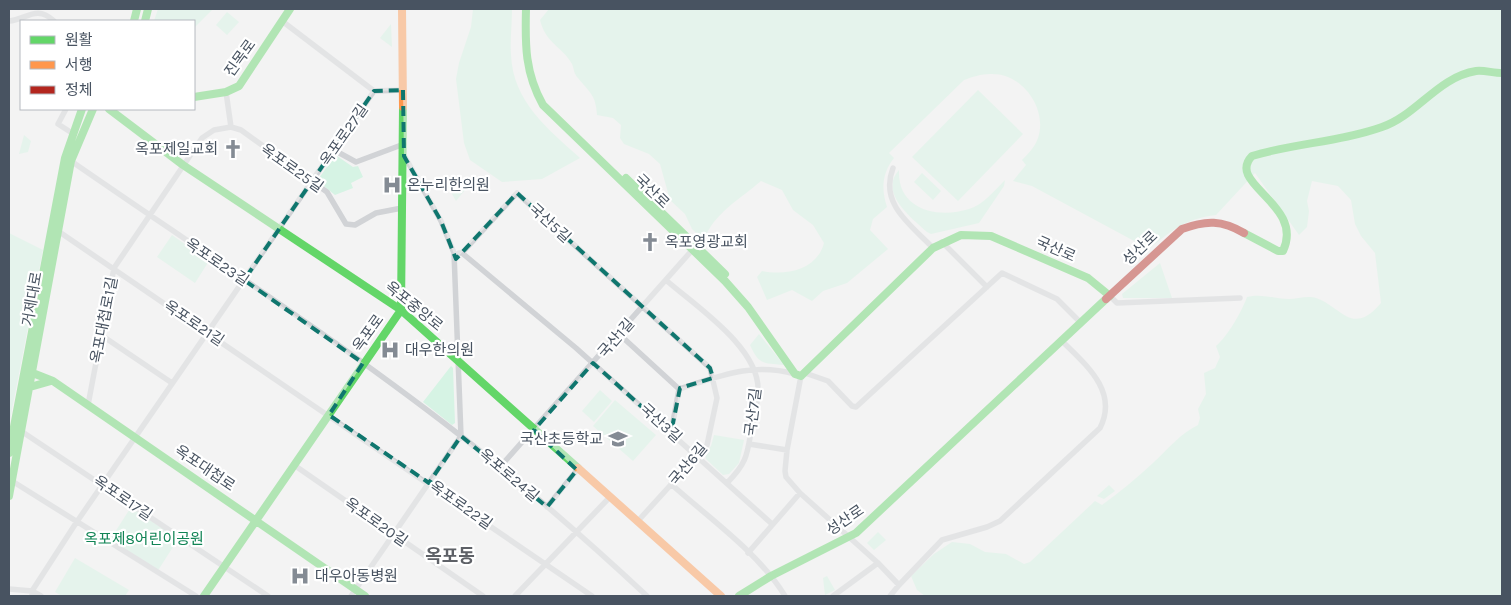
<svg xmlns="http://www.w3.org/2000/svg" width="1511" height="605" viewBox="0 0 1511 605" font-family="Karla,'Noto Sans KR',sans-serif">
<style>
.green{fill:#d6f3e4}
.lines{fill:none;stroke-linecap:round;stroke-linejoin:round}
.street{stroke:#d1d3d6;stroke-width:5.5}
.fast{stroke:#63d668;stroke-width:8}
.slow{stroke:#ff974d;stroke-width:8}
.jam{stroke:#b3261e;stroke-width:8}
.marked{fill:none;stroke:#0f766e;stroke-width:4;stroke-dasharray:10 6;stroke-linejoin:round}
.labels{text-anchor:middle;stroke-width:4.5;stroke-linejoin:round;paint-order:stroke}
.street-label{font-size:15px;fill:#485361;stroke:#fff}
.poi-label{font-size:15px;fill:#485361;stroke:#fff;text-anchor:start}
.park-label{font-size:15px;fill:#118455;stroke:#fff}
.quarter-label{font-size:18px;font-weight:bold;fill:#5e6167;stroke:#fff}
</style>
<rect width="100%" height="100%" fill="#f3f3f3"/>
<path class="green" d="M158,9H213L194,28V21H154Z
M473,9H512C512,24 510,40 511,55C513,102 548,129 580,158L542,179L502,182L470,160L464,143L456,79L459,63L471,27Z
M549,9H1502V596H925L917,590L911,576L934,554L952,542L970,544L985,552L1006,554L1024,564L1030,562L1095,501L1102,505C1120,492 1137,478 1153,463C1167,450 1181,433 1198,425L1200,418L1198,409L1206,394L1204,373L1215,368L1220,357L1216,346C1228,336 1242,311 1247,297C1262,293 1274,299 1289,299C1297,299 1308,295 1316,298C1342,307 1352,337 1381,303L1375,253L1361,236L1355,224L1351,200L1338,186L1312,181L1307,201L1309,211L1307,227L1299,235L1255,173L1216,215C1185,219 1172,230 1149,249L1032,186L1013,181L1026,165L1022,160C1028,154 1035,147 1038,138C1048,109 1022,72 990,74C981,74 972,77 964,80L889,153L894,158C882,173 881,189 887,207L873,219L870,230L888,249L847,283L823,291L812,301L792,290L767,300L757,277L762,271C786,276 817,270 824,243L813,225L793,210L782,190L761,181C740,199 713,214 704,240L692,229L685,214L670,200L660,164L649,154L624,144L620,138L621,125L613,118L597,115C596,95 590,93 578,78C574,74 574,69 572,64C562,46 546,44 540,20Z
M227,12L239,22L227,35L216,25Z
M391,24L392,47L380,38Z
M978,90L1023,134L958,201L912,157Z
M24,135L31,141L28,152L19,154Z
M337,156L353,167L358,166L363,177L351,183L353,188L335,195L320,183L319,178L334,157Z
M899,170C897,210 938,219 969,209C983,205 995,190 1005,180L1004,186L979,223L931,234L927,232C912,218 878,193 899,170Z
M922,173L941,191L933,200L914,182Z
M458,183L465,190L456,201L448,187Z
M9,233L43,250L9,425Z
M172,235L209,261L195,283L157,257Z
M1160,263L1172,298H1123L1122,294Z
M759,334L784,365C763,363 759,365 750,345Z
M451,366L453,368L455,423L452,425L423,402Z
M600,390L612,401L594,422L582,411Z
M615,400L656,435L633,461L593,426Z
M714,435L744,440L739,463L729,474L723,475L706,459L705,453L711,446Z
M1109,485L1115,491L1104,499L1097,496Z
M133,504L180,536L157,572L108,543Z
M878,532L886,540L874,550L867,543Z
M75,558L129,590L125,596H62L55,592Z
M827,576L835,590L825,595L823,578Z"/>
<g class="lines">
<path class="street" d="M9,21C26,20 36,4 54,21
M282,21L374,91
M226,92L231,127L241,130L327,192L346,224L355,225L376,213L402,208
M66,109L58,124L72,133
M334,150L356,162L404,144
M71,161C201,251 335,338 461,436C525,486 587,540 647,596
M893,168C879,204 911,225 933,248
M58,231L592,596
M942,242L987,287
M459,253H462L576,348L772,524
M462,253L517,193L710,368L717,398L707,445L637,522
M667,281C697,307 761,349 758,392C758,403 754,415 752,426C747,454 748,462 727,483
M1110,296L1117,303L1240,298
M619,334L679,389L671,433
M101,335L172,383
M805,373L828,381L852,406L856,407L1002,273L1057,299L1080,322
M801,376L787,450L785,471L786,477L800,493L878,563L899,585L890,596
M679,389C720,376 752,362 795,374
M88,405L114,268L202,138L214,130L231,127
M21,431L268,596
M749,444L787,450
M294,465L483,596
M499,468L694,248
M12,481L196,596
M671,484C710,519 758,552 785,596
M547,507L577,470
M748,553L800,493
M899,585L942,540L987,527L1000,521L1100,428C1119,391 1085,364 1061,340
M9,589L32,591L41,596
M32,596V591L76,523L374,91L403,90
M351,596L461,436L454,253L441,221L405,157
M515,596L609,498
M833,596L878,563"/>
<path class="fast" d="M526,9C525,45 525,73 543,105L725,281L748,307L795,374L801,376
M134,21L137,9
M145,21L148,9
M194,97L226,92L239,86L290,9
M109,109L183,165L401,310L578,468
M626,178L725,274
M1244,233L1278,251H1283C1305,204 1225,184 1252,156C1294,143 1340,142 1382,127C1417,115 1438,77 1476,71C1484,70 1493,73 1502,73
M25,370L53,381L365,596
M801,376L933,248L961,235L991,236L1088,278L1110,296
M30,387L51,381
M9,453L65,158L82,109
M9,496L71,161L93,109
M204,596L401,310L403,107
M739,596L771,576L856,533L1106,299"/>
<path class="slow" d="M402,9L403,107
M578,468L721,596"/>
<path class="jam" d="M1106,299L1182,229C1206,220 1222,220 1244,233"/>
</g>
<path d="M0 0H1511V605H0ZM403,90L404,156L441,221L456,259L517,193L710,368L713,378L680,388L671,433L593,363L534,430L577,470L547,507L461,436L429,483L329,415L363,363L244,280L374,91Z" fill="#f3f3f3" fill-opacity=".55" fill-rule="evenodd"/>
<path class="marked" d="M403,90L404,156L441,221L456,259L517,193L710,368L713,378L680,388L671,433L593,363L534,430L577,470L547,507L461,436L429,483L329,415L363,363L244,280L374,91Z"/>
<defs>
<g id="church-bare" transform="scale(1.5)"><path d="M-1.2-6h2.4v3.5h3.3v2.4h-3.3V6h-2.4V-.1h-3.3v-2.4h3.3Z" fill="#848b94" stroke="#fff" stroke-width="2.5" paint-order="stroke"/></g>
<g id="hospital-bare" transform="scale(1.5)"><path d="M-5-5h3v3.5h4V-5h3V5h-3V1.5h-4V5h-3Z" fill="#848b94" stroke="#fff" stroke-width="2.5" paint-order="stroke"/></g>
<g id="school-bare" transform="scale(1.5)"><path d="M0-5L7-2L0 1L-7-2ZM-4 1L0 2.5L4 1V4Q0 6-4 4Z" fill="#848b94" stroke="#fff" stroke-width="2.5" paint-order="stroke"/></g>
</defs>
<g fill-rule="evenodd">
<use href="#church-bare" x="233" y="149"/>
<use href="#hospital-bare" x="392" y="185"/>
<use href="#church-bare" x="650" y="242"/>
<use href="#hospital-bare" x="390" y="350"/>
<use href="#school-bare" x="618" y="439"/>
<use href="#hospital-bare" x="300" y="576"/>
</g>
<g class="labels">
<g class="street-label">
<text transform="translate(240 58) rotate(-54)" y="5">진목로</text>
<text transform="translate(344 135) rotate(-55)" y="5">옥포로27길</text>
<text transform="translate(292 168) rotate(35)" y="5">옥포로25길</text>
<text transform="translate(652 191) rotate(44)" y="5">국산로</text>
<text transform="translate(550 223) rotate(42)" y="5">국산5길</text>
<text transform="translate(1140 248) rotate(-44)" y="5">성산로</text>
<text transform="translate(1056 249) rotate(24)" y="5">국산로</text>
<text transform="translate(217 262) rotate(34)" y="5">옥포로23길</text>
<text transform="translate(32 299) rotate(-80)" y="5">거제대로</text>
<text transform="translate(414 306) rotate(39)" y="5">옥포중앙로</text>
<text transform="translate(104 320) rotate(-79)" y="5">옥포대첩로1길</text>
<text transform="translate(194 323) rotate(34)" y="5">옥포로21길</text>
<text transform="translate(368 333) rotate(-54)" y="5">옥포로</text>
<text transform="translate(616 338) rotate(-49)" y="5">국산1길</text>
<text transform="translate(753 412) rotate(-83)" y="5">국산7길</text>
<text transform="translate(661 423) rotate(42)" y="5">국산3길</text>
<text transform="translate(688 464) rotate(-50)" y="5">국산6길</text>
<text transform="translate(205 468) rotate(34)" y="5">옥포대첩로</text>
<text transform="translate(509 475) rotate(40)" y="5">옥포로24길</text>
<text transform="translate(123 498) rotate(34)" y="5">옥포로17길</text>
<text transform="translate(461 505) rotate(35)" y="5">옥포로22길</text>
<text transform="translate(845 520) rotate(-34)" y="5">성산로</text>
<text transform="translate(376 522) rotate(35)" y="5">옥포로20길</text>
</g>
<g class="poi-label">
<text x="218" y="154" text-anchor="end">옥포제일교회</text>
<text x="407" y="190">온누리한의원</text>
<text x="665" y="247">옥포영광교회</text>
<text x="405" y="355">대우한의원</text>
<text x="603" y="444" text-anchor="end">국산초등학교</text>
<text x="315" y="581">대우아동병원</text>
</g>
<g class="park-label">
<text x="144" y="544">옥포제8어린이공원</text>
</g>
<g class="quarter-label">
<text x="450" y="562">옥포동</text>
</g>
</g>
<rect width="1511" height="605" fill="none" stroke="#485361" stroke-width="20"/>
<rect x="20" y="20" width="175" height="90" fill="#ffffff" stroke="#b6bac0"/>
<rect x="30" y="36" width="25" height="8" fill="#63d668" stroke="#b6bac0"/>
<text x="65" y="45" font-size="15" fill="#485361">원활</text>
<rect x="30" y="61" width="25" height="8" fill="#ff974d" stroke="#b6bac0"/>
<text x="65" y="70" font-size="15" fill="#485361">서행</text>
<rect x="30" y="86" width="25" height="8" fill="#b3261e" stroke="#b6bac0"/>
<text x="65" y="95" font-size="15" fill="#485361">정체</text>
</svg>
